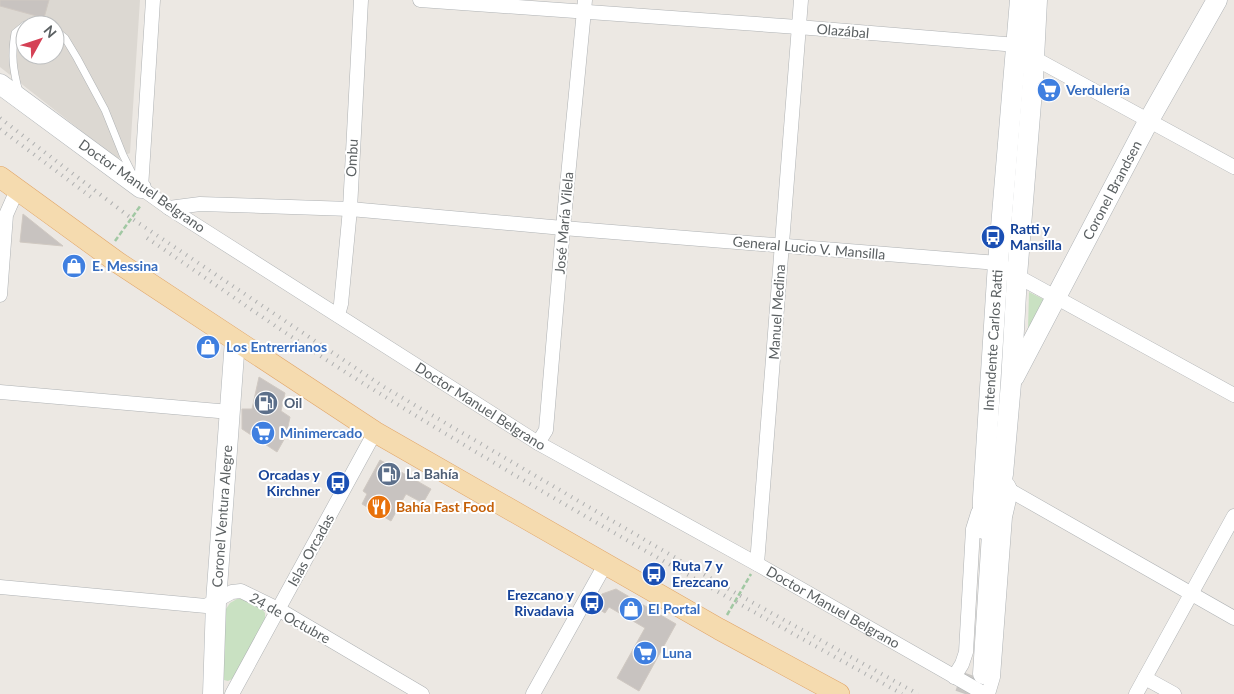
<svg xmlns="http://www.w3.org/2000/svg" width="1234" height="694" viewBox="0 0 1234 694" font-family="Lato,sans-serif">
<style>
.education{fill:#dcd8d2;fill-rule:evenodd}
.green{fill:#c9e1c2}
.building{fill:#c8c3c0;stroke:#d0c9c2}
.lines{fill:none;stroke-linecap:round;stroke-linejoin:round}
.secondary-tunnel{stroke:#c8c6c3;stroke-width:20;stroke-dasharray:20 10;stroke-linecap:butt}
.lane-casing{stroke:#afb2b4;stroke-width:8}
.street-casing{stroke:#afb2b4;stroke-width:15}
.secondary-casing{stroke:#b0b4b7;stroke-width:21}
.primary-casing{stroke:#e1a568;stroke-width:22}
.path{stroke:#a1c8a3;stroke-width:2.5;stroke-dasharray:5 2.5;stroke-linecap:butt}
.lane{stroke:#fff;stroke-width:7}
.street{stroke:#fff;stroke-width:14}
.secondary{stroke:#fff;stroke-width:20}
.primary{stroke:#f5dbaf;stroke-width:21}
.rail{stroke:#afb0b0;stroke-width:4;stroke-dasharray:1 6;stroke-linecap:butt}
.labels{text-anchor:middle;stroke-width:4;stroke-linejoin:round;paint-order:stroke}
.street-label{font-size:14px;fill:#5b6062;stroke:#fff}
.shop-label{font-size:14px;font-weight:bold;fill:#366cbe;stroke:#fff;text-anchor:start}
.transit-label{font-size:14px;font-weight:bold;fill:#164399;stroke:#fff;text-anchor:start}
.service-label{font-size:14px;font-weight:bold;fill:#4e5e75;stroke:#fff;text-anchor:start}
.food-label{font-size:14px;font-weight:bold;fill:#c56008;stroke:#fff;text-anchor:start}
</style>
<rect width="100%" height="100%" fill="#ece8e3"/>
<path class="education" d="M0,0H140L130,153L117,159L0,67ZM25,25H55V55H25Z"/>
<path class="green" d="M1029,292L1045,300L1028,329Z
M237,599H245L261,608L265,613V621L234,678L228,681L224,680L222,669L226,609L230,603Z"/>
<path class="building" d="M0,0H49L44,18L0,6Z
M23,214L63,246L20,242Z
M259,377L285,393L281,411L290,417L286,436L277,452L242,429V409H252Z
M380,460L431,489L423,503L406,494L391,521L362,504L367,494L363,491Z
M616,589L676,624L639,691L617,678L645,628L609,607L605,613L595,607L602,594Z"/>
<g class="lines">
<path class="secondary-tunnel" d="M965,694L973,670"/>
<g class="lane-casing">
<path id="lane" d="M25,25L30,23L44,25
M55,30L65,38L77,58L105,110L123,155L132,173
M19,92C13,70 11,56 15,33L25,25"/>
</g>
<g class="street-casing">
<g id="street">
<path id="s1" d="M153,0L141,188L169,208L538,443L757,564L985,694"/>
<path d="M420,0L798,27L1017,45L1034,58L1234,167"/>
<path d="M169,208L200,204L350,209L563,228L998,263L1017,276L1234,395"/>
<path d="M0,295L6,215L17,190"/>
<path d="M338,315L341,304L350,209L361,0"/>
<path d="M0,392L230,412"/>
<path d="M538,443L546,430L563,228L585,0"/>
<path d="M1011,491L1234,618"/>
<path d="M757,564L801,0"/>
<path d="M0,587L206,606L232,592L241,591L278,609L422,694"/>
<path d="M954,677L962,664L966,652L973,529L978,513"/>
<path d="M1145,678L1174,694"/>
<path d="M232,694L375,432"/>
<path d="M533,694L606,563"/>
<path d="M988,694L993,677L1005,517L1011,491L1008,485"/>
<path d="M1136,694L1234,516"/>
</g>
</g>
<g class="secondary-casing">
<g id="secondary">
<path d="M0,84L141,188"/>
<path id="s2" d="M1014,377L1149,120L1217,0"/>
<path id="s3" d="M983,529V498L998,263L1020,0"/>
<path d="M983,674L992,534L1003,474L1011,383L1017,276L1033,78L1037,0"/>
<path id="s4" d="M213,694L216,602L235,340"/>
</g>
</g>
<g class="primary-casing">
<path id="primary" d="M0,177L117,262L375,432L719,629L839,694"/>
</g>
<path class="path" d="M115,241L141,205
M727,615L751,574"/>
<use href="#lane" class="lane"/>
<use href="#street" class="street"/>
<use href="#secondary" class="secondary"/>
<use href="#primary" class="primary"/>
<path class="rail" d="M0,118L131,218L384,387L739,595L918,694
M0,129L95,200
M147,238C224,290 300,345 379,393C550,499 726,597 902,694"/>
</g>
<defs>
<g id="supermarket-disc" transform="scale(1.25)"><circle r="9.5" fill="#3f7fe0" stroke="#fff"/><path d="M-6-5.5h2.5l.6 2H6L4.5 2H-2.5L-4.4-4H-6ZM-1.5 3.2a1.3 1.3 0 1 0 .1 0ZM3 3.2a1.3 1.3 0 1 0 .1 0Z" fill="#fff"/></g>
<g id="bus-disc" transform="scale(1.25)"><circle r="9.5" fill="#1a4fb4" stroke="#fff"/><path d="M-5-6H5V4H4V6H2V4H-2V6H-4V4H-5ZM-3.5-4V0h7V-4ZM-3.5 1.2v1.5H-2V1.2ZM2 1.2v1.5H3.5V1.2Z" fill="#fff"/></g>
<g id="shop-disc" transform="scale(1.25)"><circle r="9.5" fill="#3f7fe0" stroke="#fff"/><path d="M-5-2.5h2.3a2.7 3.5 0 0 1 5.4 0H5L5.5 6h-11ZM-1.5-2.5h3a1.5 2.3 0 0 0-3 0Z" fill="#fff"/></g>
<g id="fuel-disc" transform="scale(1.25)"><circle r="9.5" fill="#5c6f8a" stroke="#fff"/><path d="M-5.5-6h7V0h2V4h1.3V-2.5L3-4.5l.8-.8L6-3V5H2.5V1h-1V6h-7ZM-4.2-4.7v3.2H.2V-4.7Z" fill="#fff"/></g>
<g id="restaurant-disc" transform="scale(1.25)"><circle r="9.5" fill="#e8710a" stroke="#fff"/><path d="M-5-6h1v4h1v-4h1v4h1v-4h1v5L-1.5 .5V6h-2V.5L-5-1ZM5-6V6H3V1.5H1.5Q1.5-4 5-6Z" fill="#fff"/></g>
</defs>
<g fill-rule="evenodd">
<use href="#supermarket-disc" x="1049" y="90"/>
<use href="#bus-disc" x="993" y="237"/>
<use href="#shop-disc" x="74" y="266"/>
<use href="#shop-disc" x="208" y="347"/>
<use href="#fuel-disc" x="266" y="403"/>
<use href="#supermarket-disc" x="263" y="433"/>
<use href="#fuel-disc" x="389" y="474"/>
<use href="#bus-disc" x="338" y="483"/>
<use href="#restaurant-disc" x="379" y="507"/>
<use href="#bus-disc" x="654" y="574"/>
<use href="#bus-disc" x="592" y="603"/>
<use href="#shop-disc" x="631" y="609"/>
<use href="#supermarket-disc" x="645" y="653"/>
</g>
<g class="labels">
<g class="street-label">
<text transform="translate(843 31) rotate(5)" y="5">Olazábal</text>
<text transform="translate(352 158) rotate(-87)" y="5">Ombu</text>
<text transform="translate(142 186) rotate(35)" y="5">Doctor Manuel Belgrano</text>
<text dy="5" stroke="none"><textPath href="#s2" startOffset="211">Coronel Brandsen</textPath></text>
<text transform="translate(564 223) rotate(-85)" y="5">José María Vilela</text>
<text transform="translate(809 248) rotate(5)" y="5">General Lucio V. Mansilla</text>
<text transform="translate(777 312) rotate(-86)" y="5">Manuel Medina</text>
<text dy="5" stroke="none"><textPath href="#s3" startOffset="189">Intendente Carlos Ratti</textPath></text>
<text dy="5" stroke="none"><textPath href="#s1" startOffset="592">Doctor Manuel Belgrano</textPath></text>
<text dy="5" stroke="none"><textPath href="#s4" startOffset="178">Coronel Ventura Alegre</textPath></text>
<text transform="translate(311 550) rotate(-61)" y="5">Islas Orcadas</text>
<text dy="5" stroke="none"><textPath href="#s1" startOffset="998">Doctor Manuel Belgrano</textPath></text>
<text transform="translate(290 618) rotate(29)" y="5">24 de Octubre</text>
</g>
<g class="shop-label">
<text x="1066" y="95">Verdulería</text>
<text x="92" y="271">E. Messina</text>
<text x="226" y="352">Los Entrerrianos</text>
<text x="280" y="438">Minimercado</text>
<text x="648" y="614">El Portal</text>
<text x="662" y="658">Luna</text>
</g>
<g class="transit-label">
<text x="1010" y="234">Ratti y<tspan x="1010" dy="16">Mansilla</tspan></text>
<text x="320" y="480" text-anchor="end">Orcadas y<tspan x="320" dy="16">Kirchner</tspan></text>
<text x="672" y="571">Ruta 7 y<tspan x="672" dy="16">Erezcano</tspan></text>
<text x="574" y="600" text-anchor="end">Erezcano y<tspan x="574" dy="16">Rivadavia</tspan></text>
</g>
<g class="service-label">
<text x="284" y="408">Oil</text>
<text x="406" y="479">La Bahía</text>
</g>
<g class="food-label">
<text x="396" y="512">Bahía Fast Food</text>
</g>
</g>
<g transform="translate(40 40) rotate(50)"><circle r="24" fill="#ffffff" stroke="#bdbfc0"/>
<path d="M0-4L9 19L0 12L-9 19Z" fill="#d54155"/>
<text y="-8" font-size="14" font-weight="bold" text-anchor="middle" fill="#5b6062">N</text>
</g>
</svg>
